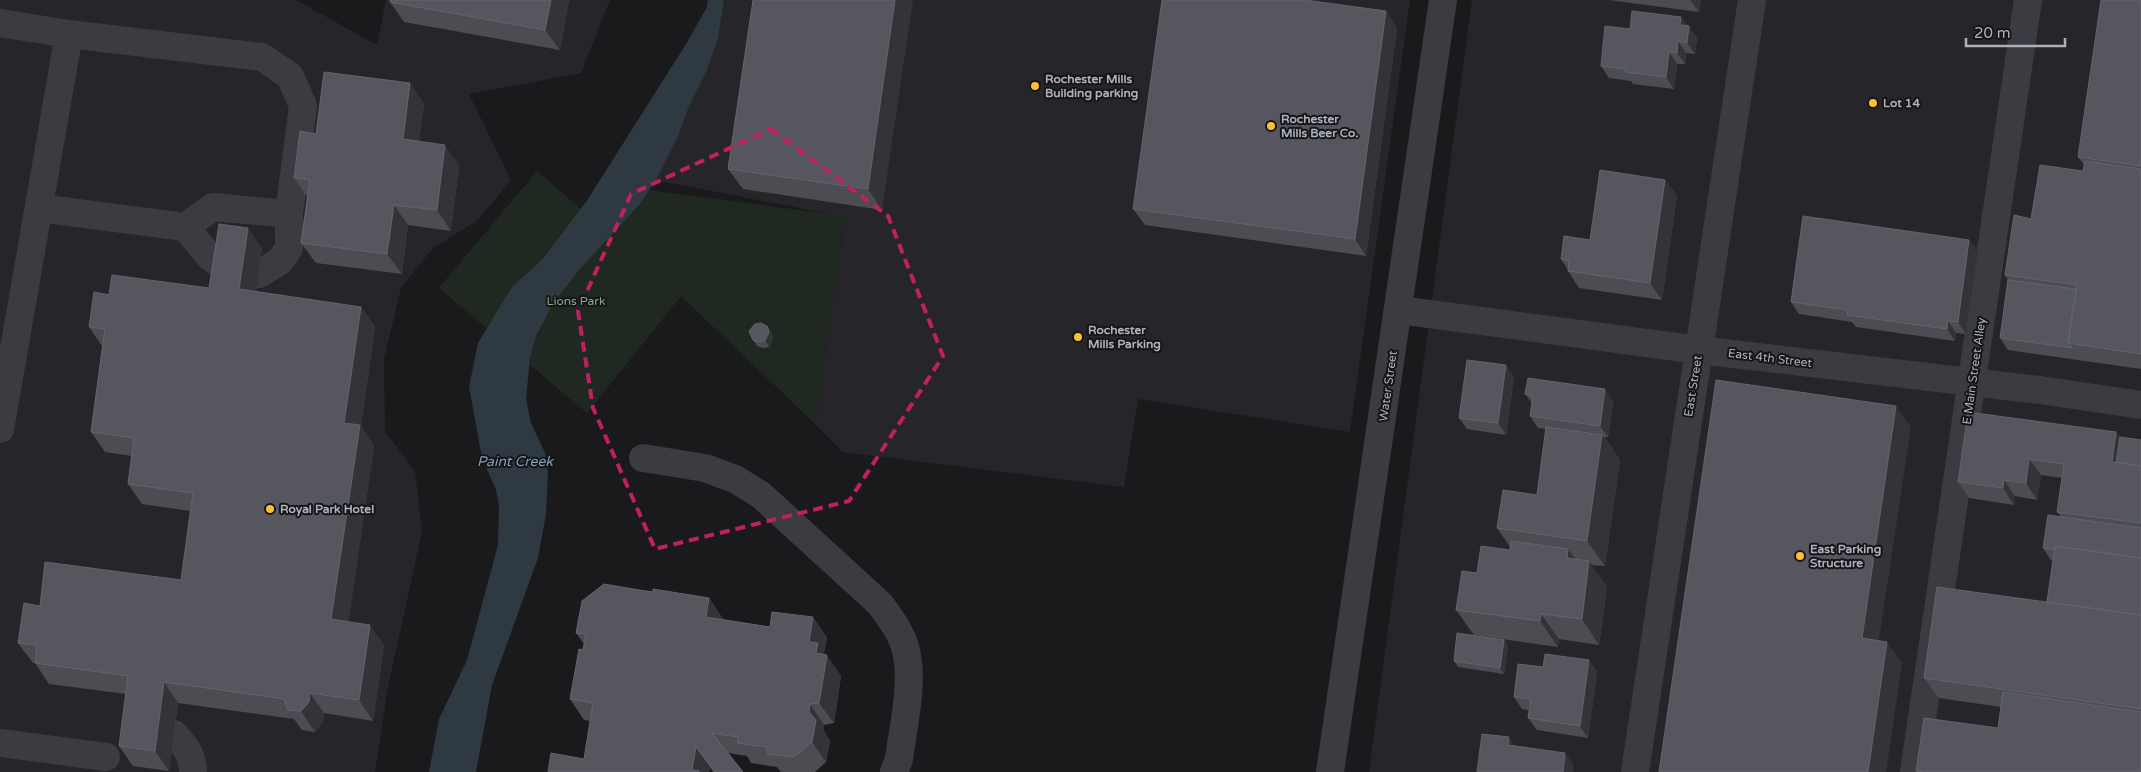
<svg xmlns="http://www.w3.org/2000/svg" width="2141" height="772" viewBox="0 0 2141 772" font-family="'Varela Round',sans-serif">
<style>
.built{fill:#26262a}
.green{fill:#202921}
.water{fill:#2f3942}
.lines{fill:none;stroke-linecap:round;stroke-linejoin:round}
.minor{stroke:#3b3c42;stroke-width:28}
.wall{fill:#4b4d52}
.shaded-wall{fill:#333438}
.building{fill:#56575e;stroke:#63656c}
.marked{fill:none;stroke:#c12060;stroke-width:4;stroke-dasharray:10 6;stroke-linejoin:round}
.poi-dot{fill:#fdc032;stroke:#151518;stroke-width:2}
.labels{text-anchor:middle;stroke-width:4;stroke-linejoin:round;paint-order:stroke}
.poi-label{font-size:12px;font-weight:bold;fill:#acb1bd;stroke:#151518;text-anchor:start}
.park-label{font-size:12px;fill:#82a986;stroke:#151518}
.street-label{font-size:12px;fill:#acb1bd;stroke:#151518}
.water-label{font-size:14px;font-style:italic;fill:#829db9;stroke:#151518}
</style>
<rect width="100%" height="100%" fill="#1a1a1d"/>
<path class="built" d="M0,0H296L377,45L386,0H610L581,73L469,94L511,180L478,220L432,249L401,288L384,359L385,431L415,471L422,532L388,687L375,772H0Z
M724,0H1410L1350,432L1138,399L1124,487L843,452L815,424L845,217L656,180L678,137L688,109L706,73L718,39Z
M1472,0H2141V772H1369Z"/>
<path class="green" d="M537,171L603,228L626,187L845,216L815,424L681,296L587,413L439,288Z"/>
<path class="water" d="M708,0H724L718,39L706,73L688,109L678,137L656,180L639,205L579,270L552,305L536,336L530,358L526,399L531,423L545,453L548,473L546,514L538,558L492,685L476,772H429L439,719L467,660L498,545L499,506L496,490L482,458L469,387L478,343L512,287L542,260L588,199L686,44L707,7Z"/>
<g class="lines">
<path class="minor" d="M0,23L69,34L0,429
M69,34L262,57L290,76L303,106L289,214V248L280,261L259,274
M39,208L185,227
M229,270L210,257L185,227L213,207L289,214
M1399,310L1699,350L2040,390L2141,405
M643,458L705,468L735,479L761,495L880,604C891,619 902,633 906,651C914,683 903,727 899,759L894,772
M174,734C185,746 193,755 193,772
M0,743L106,757
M1330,772L1443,0
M1635,772L1752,0
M1914,772L2028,0"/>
</g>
<path class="wall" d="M569,0L560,50L404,22L390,2Z
M753,0L882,210L743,189L728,169Z
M1609,0H1701L1699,12Z
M2141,0V369L2008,350L2000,338L2008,280L2005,275L2031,219L2083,171L2084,165L2078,157Z
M1386,11L1397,28L1366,256L1145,225L1133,209Z
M1681,17L1697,38L1695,54L1686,53L1685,64H1677L1674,89L1633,84L1631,81L1609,78L1601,66L1630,29Z
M410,83L424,104L419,141L459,165L451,231L408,225L402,274L316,263L301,243L307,197L294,178L316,134Z
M1665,180L1677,196L1662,300L1579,288L1568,271V270L1561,259L1590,240Z
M1969,240L1978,252L1966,334L1956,333L1955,341L1856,327L1852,322L1799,314L1791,302Z
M262,248L256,292L361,307L375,327L361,426L374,446L348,622L384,645L373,721L324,713L323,722L315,732L302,730L294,719L178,703L169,771L133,766L119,746L126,694L49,684L35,663H33L18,643L40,606L181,580L190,511L142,504L128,484L132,456L105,452L91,432L102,346L89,327L109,295L209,288Z
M767,326L771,332L773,338L769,347L763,348L757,346L753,340Z
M1514,377L1506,435L1467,429L1459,418Z
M1525,394L1613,401L1608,437H1604L1620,460L1605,566L1591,565L1607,587L1599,645L1559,639L1558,647L1474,635L1456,610L1477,573L1510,550V547L1497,528L1537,495L1546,429L1538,428L1530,416L1532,403Z
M1968,412L2116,432L2120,437L2141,440V772H1917L1916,771L1998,728L2001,707L1939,698L1924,678L2047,602L2053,561L2051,560L2043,548L2061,517L2057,512L2062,478L2041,475L2037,500L2015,496L2014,505L1969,498L1958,482Z
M639,590L709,598L723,619V620L770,627L813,617L827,638L824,653L841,676L834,723L824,725V731L830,741L826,762L815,772H781L777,767L751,763L747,756L728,753L743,772H713L710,767L709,772H548L584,759L590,721L584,720L570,699L584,644L576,633Z
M1504,640L1508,646L1504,674L1458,667L1454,661Z
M1589,660L1597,672L1588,738L1537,730L1528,718L1529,710L1522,709L1514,697L1543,667Z"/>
<path class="shaded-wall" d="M551,0H569L560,50L545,30Z
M895,0H913L882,210L868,189Z
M1690,0H1701L1699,12Z
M1386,11L1397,28L1366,256L1355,239Z
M1681,17L1689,27V26L1697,38L1695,54L1687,43L1680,25Z
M1678,41L1686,53L1685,64L1677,53Z
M1669,52L1677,64L1674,89L1666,77Z
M410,83L424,104L417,159L403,139Z
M445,145L459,165L451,231L437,210Z
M1665,180L1677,196L1662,300L1650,283Z
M394,205L408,225L402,274L387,254Z
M248,228L262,248L254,310L239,289Z
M1969,240L1978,252L1966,334L1958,322Z
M361,307L375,327L361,426L374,446L346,640L331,619L344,423Z
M1948,321L1956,333L1955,341L1947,329Z
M767,326L771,332L773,338L769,347L765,340Z
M1506,365L1514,377L1506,435L1498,423Z
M1605,389L1613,401L1608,437L1600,426Z
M1896,406L1911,427L1876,659L1862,638Z
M2116,432L2128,449L2125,468L2112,462Z
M1602,435L1620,460L1605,566L1587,541Z
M2029,459L2041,475L2037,500L2026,483Z
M2004,480L2015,496L2014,505L2003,488Z
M1568,549L1586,574L1567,558Z
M1589,561L1607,587L1599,645L1582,619Z
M709,598L723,619L720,638L706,617Z
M1541,614L1559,639L1558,647L1540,621Z
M813,617L827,638L824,653L826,656L827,655L841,676L834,723L819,703L809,642Z
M370,625L384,645L373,721L359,700Z
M1504,640L1508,646L1504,674L1500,668Z
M1887,642L1902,663L1886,772H1868Z
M1589,660L1597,672L1588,738L1580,726Z
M164,682L178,703L169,771L155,751Z
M310,693L324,713L323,722L315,732L301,711Z
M810,704L824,725V731L830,741L826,762L812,742L809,712Z
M1509,737L1517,749L1508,745Z
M696,747L710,767L709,772H693L692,770Z
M1565,753L1574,765L1573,772H1563Z"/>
<path class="building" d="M390,0H551L545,30L390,2Z
M753,0H895L868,189L728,169Z
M1162,0H1305L1386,11L1355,239L1133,209Z
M2101,0H2141V166L2078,157Z
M1632,11L1681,17L1680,25L1689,26L1687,43L1678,41L1677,53L1669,52L1666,77L1625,72V69L1601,66L1605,26L1630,29Z
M324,72L410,83L403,139L445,145L437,210L394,205L387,254L301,243L310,180L294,178L300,131L316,134Z
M2085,161L2141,169V354L2068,343L2077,285L2005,275L2014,215L2031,219L2040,165L2083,171Z
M1600,170L1665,180L1650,283L1568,271L1569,261L1561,259L1564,236L1590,240Z
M1803,216L1969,240L1958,322L1948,321L1947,329L1847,315L1848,310L1791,302Z
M219,224L248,228L239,289L361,307L344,423L360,425L331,619L370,625L359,700L310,693L309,702L301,711L288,710L284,699L164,682L155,751L119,746L128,676L35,663L37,645L18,643L24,603L40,606L45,562L181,580L193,493L128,484L134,438L91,432L105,329L89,327L94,292L109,295L112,275L209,288Z
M2008,280L2076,289L2068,343L2072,348L2000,338Z
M761,323L767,326L769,332L765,340L759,342L753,340L749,331L755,324Z
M1467,360L1506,365L1498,423L1459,418Z
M1528,378L1605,389L1600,426L1530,416L1533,396L1525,394Z
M1716,380L1896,406L1862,638L1887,642L1868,772H1659Z
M1968,412L2116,432L2112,462L2141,466V523L2057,512L2064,464L2029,459L2026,483L2004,480L2003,488L1958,482Z
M1546,427L1602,435L1587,541L1497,528L1503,490L1537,495Z
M2120,437L2141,440V466L2116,462Z
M2048,515L2141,528V558L2055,546V550L2043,548Z
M1511,541L1568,549L1567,558L1589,561L1582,619L1541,614L1540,621L1456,610L1462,571L1477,573L1481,546L1510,550Z
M2055,546L2141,558V615L2047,602Z
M604,584L639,590L653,592V589L709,598L706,617L770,627L772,612L813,617L809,642L818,643L816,653L827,655L819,703L810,704L809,712L816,720L812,742L794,757L768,754L766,747L737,743L738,737L712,733L743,772H715L696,747L692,770L699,771V772H548L551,753L584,759L593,703L570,699L579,649L583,650L586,634L576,633L582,601Z
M1937,587L2141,615V709L1924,678Z
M1457,633L1504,640L1500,668L1454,661Z
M1545,654L1589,660L1580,726L1528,718L1531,699L1514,697L1518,664L1543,667Z
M2003,692L2141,712V772H1925L1916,771L1924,718L1998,728Z
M1482,734L1509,737L1508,745L1565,753L1563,772H1477Z"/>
<path class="marked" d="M771,129L888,216L943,356L849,501L655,549L593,408L578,311L631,194Z"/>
<g class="poi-dot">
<circle cx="1035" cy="86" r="5"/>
<circle cx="1873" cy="103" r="5"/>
<circle cx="1271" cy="126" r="5"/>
<circle cx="1078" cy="337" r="5"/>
<circle cx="270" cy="509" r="5"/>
<circle cx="1800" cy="556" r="5"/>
</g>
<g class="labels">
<g class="poi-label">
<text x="1045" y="83">Rochester Mills<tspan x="1045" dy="14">Building parking</tspan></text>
<text x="1883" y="107">Lot 14</text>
<text x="1281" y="123">Rochester<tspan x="1281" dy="14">Mills Beer Co.</tspan></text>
<text x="1088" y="334">Rochester<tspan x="1088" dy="14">Mills Parking</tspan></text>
<text x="280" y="513">Royal Park Hotel</text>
<text x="1810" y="553">East Parking<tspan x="1810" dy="14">Structure</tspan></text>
</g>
<g class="park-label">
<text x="576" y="305">Lions Park</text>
</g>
<g class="street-label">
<text transform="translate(1770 358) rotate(7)" y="4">East 4th Street</text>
<text transform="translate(1974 371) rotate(-82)" y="4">E Main Street Alley</text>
<text transform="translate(1388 386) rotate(-82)" y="4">Water Street</text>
<text transform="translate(1693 386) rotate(-81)" y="4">East Street</text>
</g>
<g class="water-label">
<text x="515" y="466">Paint Creek</text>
</g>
</g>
<path d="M1966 38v8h99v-8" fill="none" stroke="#acb1bd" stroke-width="2.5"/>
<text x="1974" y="38" font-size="15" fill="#acb1bd" stroke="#151518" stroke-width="4" paint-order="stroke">20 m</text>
</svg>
